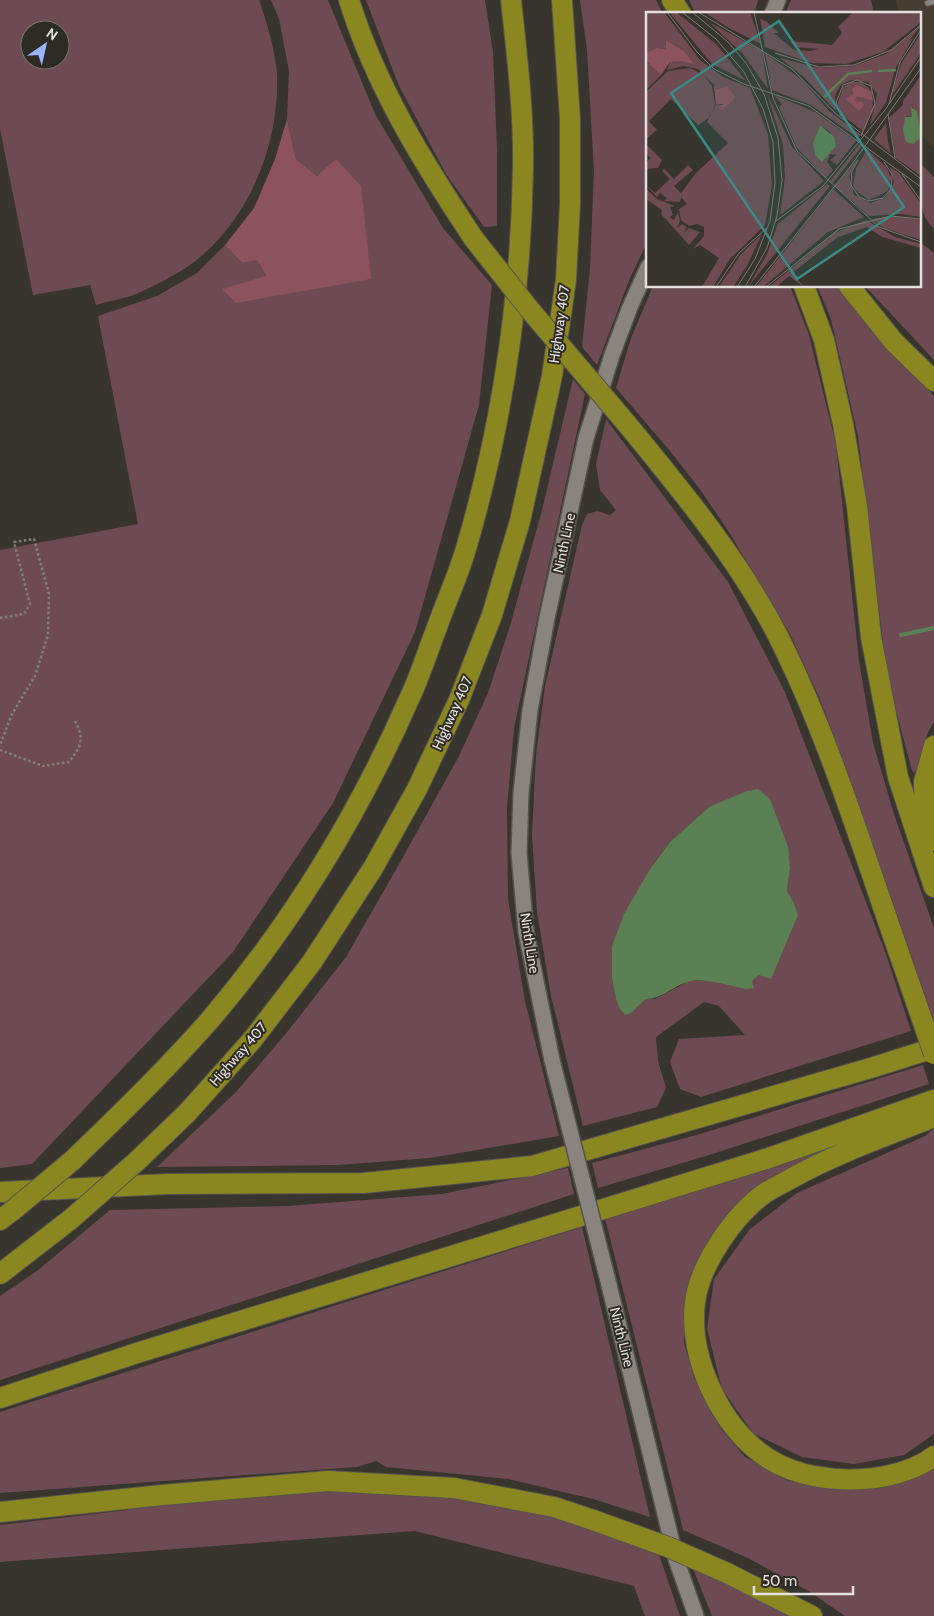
<svg xmlns="http://www.w3.org/2000/svg" width="934" height="1616" viewBox="0 0 934 1616" font-family="Cabin,sans-serif">
<style>
.built{fill:#453c32}
.green{fill:#6e4b52;fill-rule:evenodd}
.forest{fill:#8c525e}
.water{fill:#5a8054}
.lines{fill:none;stroke-linecap:round;stroke-linejoin:round}
.stream{stroke:#5a8054;stroke-width:4}
.lane-casing{stroke:#56534e;stroke-width:8}
.secondary-casing{stroke:#56534e;stroke-width:18}
.highway-casing{stroke:#56534e;stroke-width:22}
.path{stroke:#827f7a;stroke-width:2.5;stroke-dasharray:2.5 2.5;stroke-linecap:butt}
.lane{stroke:#89847e;stroke-width:5.5}
.secondary{stroke:#89847e;stroke-width:15}
.highway{stroke:#8b8720;stroke-width:20}
.secondary-bridge-casing{stroke:#56534e;stroke-width:18;stroke-linecap:butt}
.highway-bridge-casing{stroke:#56534e;stroke-width:22;stroke-linecap:butt}
.secondary-bridge{stroke:#89847e;stroke-width:15}
.highway-bridge{stroke:#8b8720;stroke-width:20}
.labels{text-anchor:middle;stroke-width:4;stroke-linejoin:round;paint-order:stroke}
.street-label{font-size:14px;fill:#e3e0dd;stroke:#2e2a24}
.inset-river{fill:none;stroke:#5a8054;stroke-width:2.5}
.inset-road{fill:none;stroke:#7c7974;stroke-width:1}
.view{fill:#398b84;fill-opacity:0.15;stroke:#398b84;stroke-width:2.5}
.inset-edge{fill:none;stroke:#e3e0dd;stroke-width:2.5}
</style>
<rect width="100%" height="100%" fill="#38342e"/>
<path class="built" d="M896,0H934V148L921,135L920,132V14H898Z"/>
<path class="green" d="M0,0H259C267,23 275,49 277,74C280,145 248,223 190,265C178,274 150,288 136,294C124,299 109,301 96,305L90,285L33,295L0,129ZM30,30H60V60H30Z
M271,0H328L375,114L443,228L492,285L479,405L415,632L333,803L233,952L32,1164L0,1168V550L138,524L98,316L157,296L197,273L225,245L242,263L257,259L266,277L371,279L317,176L296,159L287,119L289,71L279,19Z
M366,0H485L493,52L497,149V226L484,227L446,174L399,86Z
M580,0H656L663,14H648V241L630,278L597,365L582,347L590,268L594,171L587,50Z
M689,0H758L754,14H696Z
M791,0H871L874,14H785Z
M920,163L934,177V228C916,214 920,184 920,163Z
M920,242L934,253V360L865,286H920Z
M653,286H790L809,335L836,445L859,661L873,743L894,814L934,928V1021L848,773L819,697L789,632L727,529L699,488L670,451L616,388L631,338Z
M817,286H842L864,317L934,396V722L928,732L915,773L912,771L887,676L858,436L831,319Z
M573,379L585,394L514,728L507,808L508,899L525,1001L559,1136L430,1158L338,1165L157,1167L236,1092L288,1031L346,957L398,866L459,756L488,693L510,626L542,510Z
M606,419L728,582L785,692L886,954L911,1031L701,1097L680,1089L670,1062L679,1039L745,1035L719,1006L704,1002L656,1037L658,1061L666,1088L657,1107L583,1126L551,996L537,912L532,836L536,755L545,686L582,525L587,514L597,511L610,515L616,510L600,490L596,464ZM709,807L790,869L787,891L793,901L759,975L752,981H689L655,999H646L632,1012L616,999L612,978V946L650,869L670,842Z
M923,1065L929,1084L706,1156L598,1188L592,1163L700,1134Z
M934,1129V1434L904,1455L854,1464L802,1457L753,1433L722,1389L707,1329L714,1279L750,1229L797,1193L925,1136Z
M865,1133L765,1183L729,1211L707,1244L688,1293L684,1343L695,1380L721,1429L745,1457L786,1480L816,1486L934,1467V1616H845L810,1592L748,1558L683,1530L605,1218Z
M568,1168L574,1194L0,1380V1296L37,1271L110,1210L288,1206L442,1194Z
M582,1227L650,1517L593,1499L508,1479L386,1467L376,1461L357,1467L0,1493V1412Z
M407,1488L523,1501L655,1543L680,1616H645L634,1586L415,1531L0,1562V1525L128,1510L175,1498Z
M688,1556L807,1616H712Z"/>
<path class="forest" d="M287,119L296,159L317,176L336,159L361,186L371,279L236,303L222,289L266,276L257,260L242,263L225,245L254,208L275,159Z"/>
<path class="water" d="M758,789L770,799L788,847L790,869L787,891L793,901L798,915L771,979L759,975L752,981L754,988L746,989C731,986 702,977 688,982C673,986 662,999 646,999L632,1012L625,1015L620,1009L616,999L612,978V946L624,914L650,869L670,842L709,807L747,791Z"/>
<g class="lines">
<path class="stream" d="M901,635L934,628"/>
<g class="lane-casing">
<path id="lane" d="M928,3L934,1"/>
</g>
<g class="secondary-casing">
<path id="secondary" d="M772,14L778,0
M552,1060L526,932L519,853L521,793L530,710L547,618L586,438L612,355L630,307L648,267
M609,1285L676,1559L696,1616"/>
</g>
<g class="highway-casing">
<path id="highway" d="M349,0C376,87 424,164 474,239
M672,0L681,14
M804,286L824,340L843,424L857,506L871,637L898,777L934,887
M849,286L894,342L934,381
M627,424C681,490 736,556 776,632C828,734 861,845 899,953
M930,841L925,821L924,782L934,746
M934,1117C886,1136 837,1153 792,1178C783,1183 773,1188 765,1193C734,1215 700,1264 695,1302C688,1358 721,1429 769,1459C796,1476 832,1481 863,1479C885,1478 917,1470 934,1456
M73,1160C119,1115 166,1070 209,1021C291,925 359,813 410,697C420,676 427,653 436,630C445,604 457,578 465,552C502,427 521,298 523,168C524,112 517,56 511,0
M137,1161L187,1113L253,1039L312,962L373,868L417,789L459,700L492,615L520,521L552,376L566,280L570,204V119L562,0
M0,1192L168,1184L364,1183L532,1166L874,1067L934,1048
M0,1220L12,1211
M0,1274L71,1219
M0,1398L137,1353L769,1158L934,1100
M0,1512L162,1495L328,1481L454,1488L554,1507L593,1520
M727,1573L812,1616"/>
</g>
<path class="path" d="M0,618L24,614L30,604L14,542L34,539L49,594L48,635L35,676L12,714L0,745
M0,750L43,766L69,762C81,746 85,740 75,721"/>
<use href="#lane" class="lane"/>
<use href="#secondary" class="secondary"/>
<use href="#highway" class="highway"/>
<g class="secondary-bridge-casing">
<path id="secondary-bridge" d="M552,1060L609,1285"/>
</g>
<g class="highway-bridge-casing">
<path id="highway-bridge" d="M474,239L530,310L627,424
M899,953L934,1054
M12,1211L73,1160
M71,1219L137,1161
M593,1520L668,1547L727,1573"/>
</g>
<use href="#secondary-bridge" class="secondary-bridge"/>
<use href="#highway-bridge" class="highway-bridge"/>
</g>
<g class="labels">
<g class="street-label">
<text transform="translate(559 324) rotate(-82)" y="5">Highway 407</text>
<text transform="translate(564 543) rotate(-78)" y="5">Ninth Line</text>
<text transform="translate(452 713) rotate(-66)" y="5">Highway 407</text>
<text transform="translate(530 943) rotate(81)" y="5">Ninth Line</text>
<text transform="translate(238 1054) rotate(-49)" y="5">Highway 407</text>
<text transform="translate(622 1337) rotate(76)" y="5">Ninth Line</text>
</g>
</g>
<g transform="translate(646 12)">
<rect width="275" height="275" fill="#38342e"/>
<path d="M0,0H18L54,48L77,65L104,76L122,122L126,173L119,213L84,247L67,275H56L73,246L54,233L47,237L58,224V215L51,212L43,214L35,208L33,197L41,192L35,185L34,190L18,189L21,186L14,181L11,185L0,173L9,181L24,167L16,159L18,157L28,167L42,153L47,158L28,174L35,181L50,161L82,131L61,110L70,92L77,93L90,85L72,77L52,57L37,54L21,58L24,50L36,48L48,53L38,39L20,28L19,37L10,36L0,41ZM23,0H30L70,32L100,69L66,52ZM58,0H104L115,32L83,16ZM207,0H275V10L237,40L200,52L165,51L119,35L114,7L120,9L133,21H128L148,38L164,39L173,37L149,35L144,29L186,33L196,21L192,15ZM63,10L116,39L122,77L97,42ZM275,14L265,26L264,29L269,23L249,57L240,91L224,113L231,82L222,70L205,68L195,73L189,83L190,99L158,65L134,46L173,56L208,54L240,42ZM275,21V41L245,85L255,52ZM119,41L156,68L183,99L215,123L212,126L165,93L126,78ZM0,49L15,63L0,78ZM44,56L58,63L66,74L69,92L64,105L52,113L25,87L3,109L11,118L0,127V80L22,59ZM275,63V125L271,101L266,94V105L260,104L258,114L269,130L275,126V164L250,146L243,106L257,93V89ZM205,70H215L226,79L227,98L217,119L196,103L191,93L197,75ZM121,81L146,135L178,169L134,203L139,165L137,133ZM128,83L169,100L210,129L191,153L184,148L191,143L184,142L181,150L187,158L180,166L151,136L133,95L136,92ZM174,113L184,120L188,135L176,149L167,131ZM240,111L242,129L245,142L228,127ZM0,132L16,148L12,156L0,157V150L5,146L0,142ZM214,132L216,134L186,172L184,169ZM221,137L241,156L245,166L242,179L223,188L210,179L207,173L210,157ZM213,145L203,164L208,183L224,191L239,186L248,170L244,155L253,161L275,192V205L254,202L223,204L189,174ZM181,172L184,174L102,275L121,242L132,212ZM0,177L11,187L29,194L24,195L27,203L24,205L19,202L28,208L32,200L34,209L31,216L36,212L41,215L38,221L43,216L54,220L43,233L15,202L16,198L0,187ZM187,177L218,205L182,220L117,275H110ZM245,204L275,208V228L238,216L225,207ZM220,208L249,225L275,232V236L236,225L221,215L192,225L146,261L158,275L143,264L130,275H123L188,221ZM116,222L101,254L87,275H73L95,242Z" fill="#6e4b52" fill-rule="evenodd"/>
<path d="M20,28L38,39L49,53L36,49L24,50L15,63L0,49V41L10,36L19,37ZM68,73L72,77L81,75L90,85L76,98L73,97L77,92H70ZM211,73L225,80L227,89L211,84L208,89L216,90L218,93L213,99L200,87L208,82L206,77Z" fill="#8c525e"/>
<path d="M265,95L271,99L275,122V126L267,132L260,130L257,118L259,105H266ZM174,113L188,125L190,134L176,150L169,143L167,131Z" fill="#5a8054"/>
<path class="inset-river" d="M232,59L250,58M178,85L202,62L226,59"/>
<path class="inset-road" d="M21,0L51,40L68,57L98,72L163,94L275,175M36,0L70,27L98,60L117,97L127,130L129,171L124,209L109,247L91,275M46,0L82,30L100,51L118,82L132,126L136,168L131,204L121,236L99,275M52,0L146,57L189,101L275,167M108,0L127,86L151,139L233,215L275,230M129,41L173,55L208,53L245,38L275,13M243,92L254,50L275,18M242,102L249,146M195,104L190,91L197,73L211,68L225,74L229,92L215,124M212,148L206,159L205,173L213,185L223,189L237,186L245,177L246,162L238,150M256,162L275,189M130,209L177,174L239,98L275,45M70,275L93,241L122,215M108,275L204,155L275,56M120,275L193,217L245,204L275,207"/>
<path class="view" d="M133,9L258,195L151,267L25,81Z"/>
<rect width="275" height="275" class="inset-edge"/>
</g>
<g transform="translate(45 45) rotate(34)"><circle r="24" fill="#2e2a24" stroke="#76736e"/>
<path d="M0-4L9 19L0 12L-9 19Z" fill="#98b5fd"/>
<text y="-8" font-size="14" font-weight="bold" text-anchor="middle" fill="#e3e0dd">N</text>
</g>
<path d="M754 1586v8h99v-8" fill="none" stroke="#e3e0dd" stroke-width="2.5"/>
<text x="762" y="1586" font-size="15" fill="#e3e0dd" stroke="#2e2a24" stroke-width="4" paint-order="stroke">50 m</text>
</svg>
